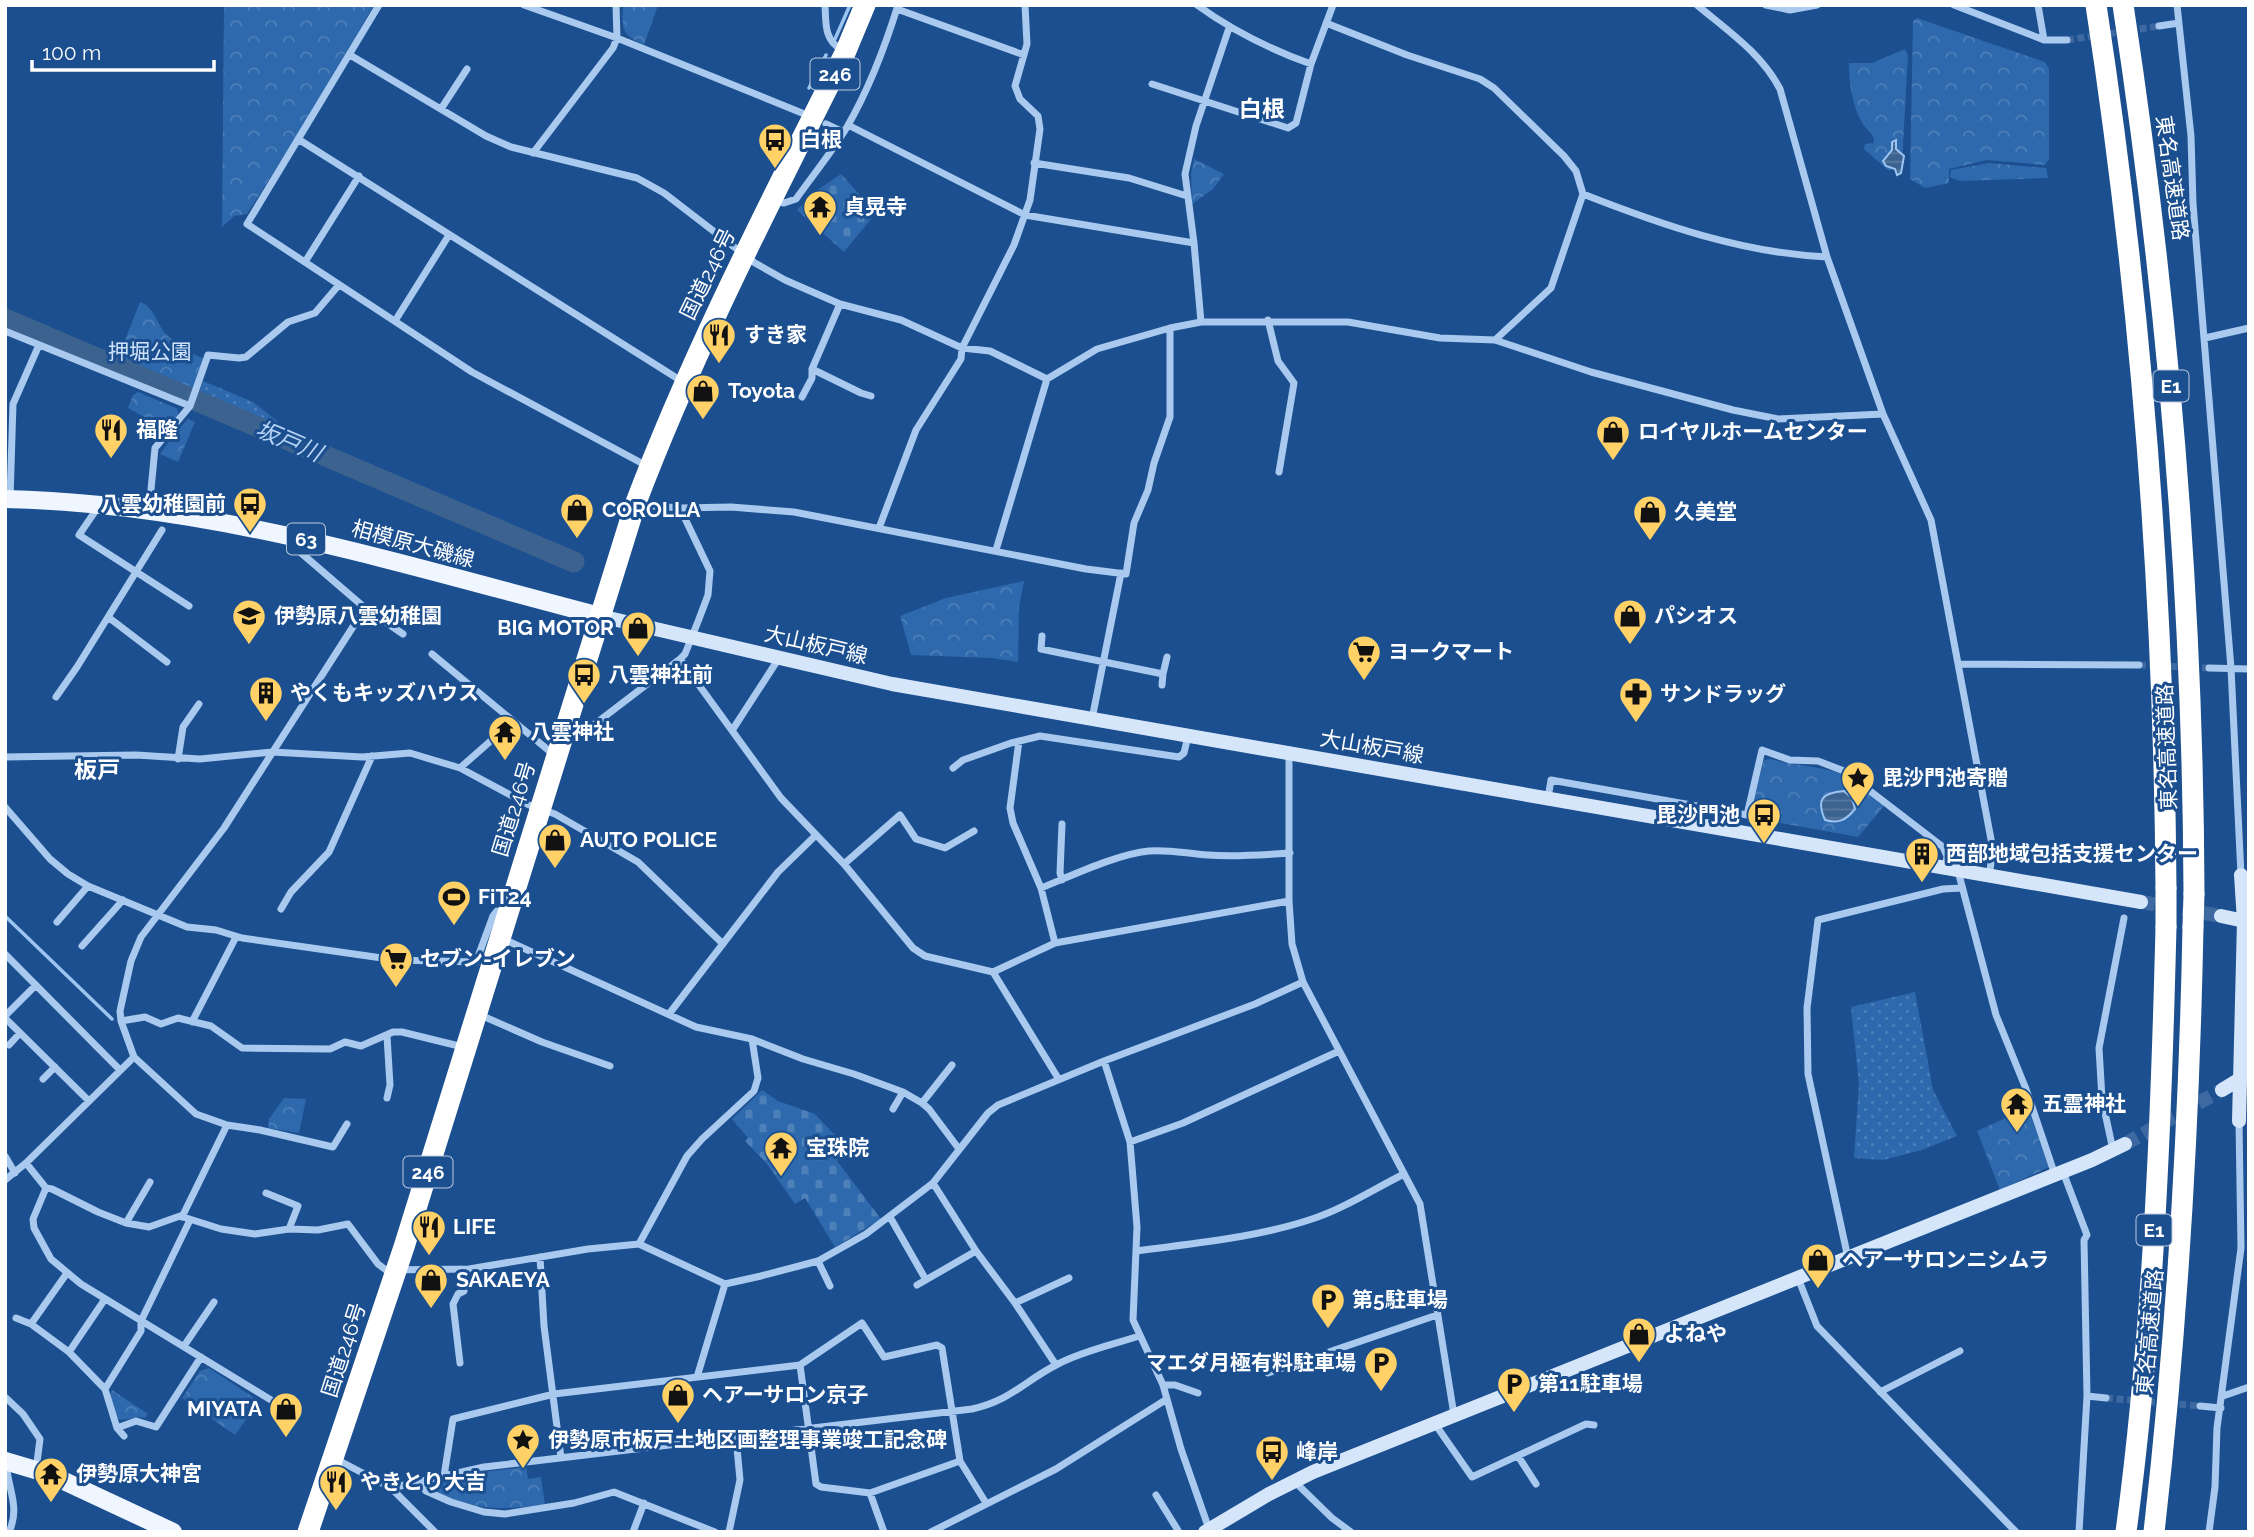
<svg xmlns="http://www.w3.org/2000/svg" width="2254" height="1537" viewBox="0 0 2254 1537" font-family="Raleway,'Noto Sans JP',sans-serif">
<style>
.grass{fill:url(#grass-dots)}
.forest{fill:url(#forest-crowns)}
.cemetery{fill:url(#cemetery-stones)}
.pitch{fill:#2e69ad}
.water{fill:url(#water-rules);stroke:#9cc4f0;stroke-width:2}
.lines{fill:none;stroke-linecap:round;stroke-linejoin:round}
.stream{stroke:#9cc4f0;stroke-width:3.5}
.river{stroke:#3c6290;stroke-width:21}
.street-tunnel{stroke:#3d69a0;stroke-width:7;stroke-dasharray:7 3.5;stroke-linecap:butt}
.secondary-tunnel{stroke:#3d69a0;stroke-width:14;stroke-dasharray:14 7;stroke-linecap:butt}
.street{stroke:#a9c9ee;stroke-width:7}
.secondary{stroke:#d6e6fa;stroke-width:14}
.primary{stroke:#f0f6ff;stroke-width:18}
.highway{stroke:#fff;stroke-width:21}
.highway-bridge{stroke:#fff;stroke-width:21}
.labels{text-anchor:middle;stroke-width:6;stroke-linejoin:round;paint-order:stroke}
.shield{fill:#1b4f8f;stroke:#bbcadd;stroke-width:2}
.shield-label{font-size:19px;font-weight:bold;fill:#fff}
.poi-label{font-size:21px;font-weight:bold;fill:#fff;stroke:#1b4f8f;text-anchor:start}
.street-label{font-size:21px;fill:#fff;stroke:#1b4f8f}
.park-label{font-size:21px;fill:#cfe3fa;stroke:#1b4f8f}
.neighbourhood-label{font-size:23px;font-weight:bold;fill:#fff;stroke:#1b4f8f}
.water-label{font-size:23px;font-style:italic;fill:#b5d3f5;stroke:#1b4f8f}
</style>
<defs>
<pattern id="grass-dots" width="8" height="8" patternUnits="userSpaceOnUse" patternTransform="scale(1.75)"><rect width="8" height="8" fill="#2e69ad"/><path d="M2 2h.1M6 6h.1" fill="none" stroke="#4d80b9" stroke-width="1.8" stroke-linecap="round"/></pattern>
<pattern id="forest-crowns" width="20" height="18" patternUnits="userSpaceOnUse" patternTransform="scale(1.75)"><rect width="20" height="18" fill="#2e69ad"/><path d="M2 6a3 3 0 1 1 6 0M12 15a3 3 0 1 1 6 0" fill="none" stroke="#4d80b9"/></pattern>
<pattern id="cemetery-stones" width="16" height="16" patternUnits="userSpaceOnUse" patternTransform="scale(1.75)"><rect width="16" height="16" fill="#2e69ad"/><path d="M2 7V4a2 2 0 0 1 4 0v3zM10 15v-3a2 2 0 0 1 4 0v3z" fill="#4d80b9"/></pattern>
<pattern id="water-rules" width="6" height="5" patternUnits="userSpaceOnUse" patternTransform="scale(1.75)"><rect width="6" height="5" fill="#3c6290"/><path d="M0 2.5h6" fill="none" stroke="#597aa1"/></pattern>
</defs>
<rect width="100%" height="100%" fill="#1b4f8f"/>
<path class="grass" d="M5,311L15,312L116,357L114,365L5,318Z
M203,381L253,402L305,443L196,400Z
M1915,992L1933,1090L1957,1136L1922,1150L1883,1160L1854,1158L1859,1084L1851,1007Z"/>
<path class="forest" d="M224,5H374L296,137L247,214L234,216L222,227Z
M623,5H658L644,45C621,34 622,30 623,5Z
M1917,18L2045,62L2049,69V159L2045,165L1987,160L1949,169V183L1925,188L1910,179L1913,21Z
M1905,49L1908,55L1902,162L1889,171L1864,149L1865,144L1874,143C1874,133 1868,132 1863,124C1852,107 1849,83 1849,63H1872Z
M1194,159L1224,174L1213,189L1192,204L1191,174Z
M1989,163L2046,168L2048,178L1960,181L1950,177L1951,170Z
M140,302C154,307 156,322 165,333C176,345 189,353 203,358L193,391L188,396L116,363Z
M138,392L178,409V417L166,429L128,408L133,395Z
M188,419L195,422L178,462L160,454L175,433Z
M1024,581L1019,607L1018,662L992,658L911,655L900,616L946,598Z
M1770,759C1793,765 1817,766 1840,773C1849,776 1875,798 1884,806L1858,837L1769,821L1771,814L1754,811L1752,806L1764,760Z
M284,1098L306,1099L299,1133L268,1128L269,1119Z
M2028,1108L2049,1167L2000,1190L1977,1131Z
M209,1368L259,1401L235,1435L182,1398L200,1371Z
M112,1390L148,1414L145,1418C134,1415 127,1422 118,1419L110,1398Z
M526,1467L528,1479L541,1477L545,1505C498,1510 475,1511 431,1490V1485L490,1471Z"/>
<path class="cemetery" d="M841,174L876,213L844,252L797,210L816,191Z
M762,1090L778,1101L815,1114L847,1148L837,1161L881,1219L835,1247L805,1198L795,1204L767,1164L745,1141L748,1138L732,1119Z"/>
<path class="pitch" d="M211,1376L247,1399L235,1416L200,1392Z"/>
<path class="water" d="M1896,140V149L1904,156L1901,173L1897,175L1895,169L1886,166L1883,161L1892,150V142Z
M1844,791L1852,798L1855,809C1846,820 1839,824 1825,820C1816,799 1822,793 1844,791Z"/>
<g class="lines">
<path class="stream" d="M835,39L850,5
M809,88L826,55
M5,916L112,1019"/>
<path class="river" d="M5,319L574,562"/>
<path class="street-tunnel" d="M2067,40L2159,26
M2139,665L2209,668
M2106,1398L2200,1406"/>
<path class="secondary-tunnel" d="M2141,902L2221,916
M2125,1144L2222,1090"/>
<path class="street" d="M379,5L247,224L472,372L647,466
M524,5L617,38L802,113
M825,5C826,24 824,40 842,50
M1197,5C1233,31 1269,49 1311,64
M1697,5C1728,31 1761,53 1780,89L1827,257L1883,414L1931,520L1993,850L1989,876
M1766,5L1790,10L1817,5
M1954,5L2044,40H2067
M2038,5L2044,40
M2177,5L2191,136L2193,204L2231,668L2241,875
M897,9L1024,55
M1326,23L1407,55L1480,79L1494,88L1564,156L1576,171L1583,194L1551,288L1495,340
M2159,26L2179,23
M350,55L486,136L511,147L637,178L664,193L755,263L785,280L840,304L901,320L962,348L990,351L1047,379L1097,349L1170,328L1201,322H1348L1440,338L1495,340L1591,372L1733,410L1778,419L1883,414
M1152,84L1288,128L1296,123L1311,64L1333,5
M441,109L467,69
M826,124L843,132
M848,125L1025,215L1194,243
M298,139L683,382
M533,153L613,48L617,38L616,5
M1034,163L1129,178L1187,196
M1583,194C1662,225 1742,253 1827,257
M773,201L784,203L796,199C813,175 832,152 847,127C869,89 885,47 898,5
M305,262L359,176
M1268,320L1278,361L1294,383L1279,472
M395,321L449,235
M1201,322L1194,243L1185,174L1196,126L1229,28
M5,331L190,406
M2205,338L2249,328
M812,369L861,393L871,396
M802,397L812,378V369L840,304
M10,499L13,404L39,345
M640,505L680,508L731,507L794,512L1086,569L1126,574L1134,523L1148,490L1154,463L1170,417V328
M93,506L94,513L79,535L189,606
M149,510L155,448L190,406L208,355L239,358L246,357L288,322L315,313L338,286
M879,528L916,430L961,359L962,348L1014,245L1030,200L1040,129L1038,116L1020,99L1015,86L1027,44L1025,5
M996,550L1047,379
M365,608L403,634
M108,617L167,662
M1042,636L1041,649L1163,674L1167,657
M432,654L553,754
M680,659L781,798L844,864L913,948L925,956L993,972L1058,1078
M1959,664L2139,665
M2209,668L2249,669
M1162,685L1163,674
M56,697L77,667L162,530
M1092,719L1121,573
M568,727L579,730L591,727L680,659L685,654L699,619L708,595L710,571L680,508
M733,729L779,658
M1019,741L1010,808L1013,823L1041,888L1055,943
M1289,754V901L1292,944L1303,982L1420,1204L1454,1415
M5,757L136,755L200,759L272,752L362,757L410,753L460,768L529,805L555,814L638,862L723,944
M178,759L183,727L199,704
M460,768L512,722
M953,768L963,760L1011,743L1040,736L1179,757L1184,753L1188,736
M1548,798L1551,780L1747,815L1762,750L1790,760L1818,761L1844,771L1943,847L1947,856L1945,868
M5,807L50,859L68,874L88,886L187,927L216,930L242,938L396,960L476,962L493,916L497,911L504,913
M844,864L900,815L916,839L945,848L974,831
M1958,871L1996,1015L2026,1089L2055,1175
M1062,880L1060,873L1062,824
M1041,888C1071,876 1117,854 1149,851C1169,849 1188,854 1208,855C1235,857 1262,855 1290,853
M281,909L291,892L329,852L372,756
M57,922L88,886
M501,938L696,1027L752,1039L803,1059L854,1074L903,1092L922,1103L929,1109L959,1149
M82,946L123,900
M5,954L120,1070
M993,972L1055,943L1289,901
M478,1014L542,1042L610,1066
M669,1014L778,872L816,835
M5,1016L36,985
M5,1018L89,1101
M121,1021L145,1017L161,1024L178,1018L211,1026L242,1048L330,1049L345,1042L361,1046L393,1032H402L463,1047
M192,1022L236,937
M9,1045L20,1033
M134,1057L196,1114L227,1125L260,1130L333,1147L347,1124
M1104,1061L1255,1004L1303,982
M43,1079L55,1067
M387,1098L390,1085L387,1036
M922,1103L952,1065
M893,1109L903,1092
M1130,1142L1183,1123L1339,1051
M2113,1150L2102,1099L2099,1048L2124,918
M5,1156L15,1173
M26,1163L46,1188L52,1189L98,1212L126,1223L149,1227L180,1216L221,1229L255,1234L289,1229L318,1230L348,1224L378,1264L386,1270L469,1269L588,1249L639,1244L725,1284L761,1276L818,1261L866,1234L933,1183L988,1113L998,1105L1104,1061L1130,1142L1137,1227L1133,1320L1163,1385L1181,1449L1209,1529
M2063,1172L2087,1235L2084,1240L2087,1396L2079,1532
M5,1180L26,1163L134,1057L121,1021L120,1011L131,961L141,937L224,828L365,608L300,552L297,541
M933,1183L976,1251L1015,1303L1056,1365
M46,1188L33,1219L34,1228L51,1259L81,1284L271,1400
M266,1193L298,1206L289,1229
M182,1217L227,1125
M890,1217L926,1280
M126,1223L150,1182
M639,1244L687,1156L702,1139L754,1091L758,1078L752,1039
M1136,1251C1195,1243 1255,1238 1312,1219C1343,1209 1374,1189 1404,1174
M540,1257L544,1326L561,1458
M1848,1258L1808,1074L1807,1008L1818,920L1943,889L1962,888
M818,1261L830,1286
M1798,1278L1817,1326L2016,1532
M917,1285L976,1251
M1015,1303L1069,1278
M16,1318L31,1324L69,1352L105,1389L117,1428L124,1436
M31,1324L67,1273
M184,1346L214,1302
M69,1352L105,1299
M460,1363L453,1304L458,1294L464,1291L461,1269
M800,1365L816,1484L821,1487L870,1493L960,1461
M1268,1373L1437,1315
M697,1377L725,1284
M1163,1385H1175L1198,1393
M105,1389L141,1331V1321L190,1220
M1880,1392L1960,1351
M2087,1396L2106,1398
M2223,1396L2249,1387
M5,1397L23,1414L40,1439L36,1470
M2200,1406L2221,1408
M1435,1424L1472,1477L1586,1424L1594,1425
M117,1428L136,1421L156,1427L201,1357
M1518,1456L1536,1484
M334,1458L391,1488L435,1532
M6,1461C7,1488 21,1506 9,1532
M444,1476L453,1419L554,1394L800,1365L862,1323L884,1357L937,1345L942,1348L960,1461L986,1503
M1294,1481L1332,1518L1351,1532
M418,1483L426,1491L451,1502L484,1512L505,1514L574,1503L614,1492L715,1532
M391,1488L484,1467L972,1409C1012,1400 1024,1381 1058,1364C1083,1351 1112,1345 1139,1336
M870,1493L884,1532
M1156,1495L1179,1532
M633,1532L644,1503
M729,1532L740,1480L736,1437
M931,1532L1056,1469L1167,1399
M2209,1532L2215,1487L2217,1428L2241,1248L2239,1122"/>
<path class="secondary" d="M600,616L892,684L2141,902
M2221,916L2249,922
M2222,1090L2240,1079
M2239,1121L2244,921L2241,875
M1205,1532L1269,1494L1313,1472L2092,1160L2125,1144"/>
<path class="primary" d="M5,499C209,503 404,565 600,616
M5,1461L49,1474L173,1532"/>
<path class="highway" d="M2096,5C2141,298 2164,592 2166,888
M2123,5C2168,300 2193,596 2194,894
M308,1532L404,1247L635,505C694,349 771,201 845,53L865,5
M2126,1532C2153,1331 2161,1129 2166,927
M2154,1532C2177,1331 2189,1130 2193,927"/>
<path class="highway-bridge" d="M2166,888V927
M2193,927L2194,894"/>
</g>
<defs>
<g id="bus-pin" transform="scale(1.75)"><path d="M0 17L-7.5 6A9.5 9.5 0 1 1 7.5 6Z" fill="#ffd166" stroke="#1b4f8f"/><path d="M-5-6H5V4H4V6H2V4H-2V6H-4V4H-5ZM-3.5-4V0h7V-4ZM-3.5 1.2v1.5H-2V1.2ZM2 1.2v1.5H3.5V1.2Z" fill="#111"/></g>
<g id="temple-pin" transform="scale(1.75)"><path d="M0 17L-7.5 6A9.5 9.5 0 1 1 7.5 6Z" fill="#ffd166" stroke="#1b4f8f"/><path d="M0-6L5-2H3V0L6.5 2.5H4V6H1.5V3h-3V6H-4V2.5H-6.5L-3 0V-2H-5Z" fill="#111"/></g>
<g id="restaurant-pin" transform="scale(1.75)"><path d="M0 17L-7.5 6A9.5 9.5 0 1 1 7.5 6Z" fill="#ffd166" stroke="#1b4f8f"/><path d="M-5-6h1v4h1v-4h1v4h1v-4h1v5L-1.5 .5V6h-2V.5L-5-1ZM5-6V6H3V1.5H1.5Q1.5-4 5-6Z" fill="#111"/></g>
<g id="shop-pin" transform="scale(1.75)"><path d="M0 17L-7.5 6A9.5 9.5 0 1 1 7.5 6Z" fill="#ffd166" stroke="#1b4f8f"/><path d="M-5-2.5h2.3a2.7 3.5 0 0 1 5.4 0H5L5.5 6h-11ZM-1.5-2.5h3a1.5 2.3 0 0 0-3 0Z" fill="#111"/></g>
<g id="school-pin" transform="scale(1.75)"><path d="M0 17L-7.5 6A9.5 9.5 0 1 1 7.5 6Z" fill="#ffd166" stroke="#1b4f8f"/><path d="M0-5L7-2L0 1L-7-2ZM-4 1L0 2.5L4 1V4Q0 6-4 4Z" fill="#111"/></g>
<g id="supermarket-pin" transform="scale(1.75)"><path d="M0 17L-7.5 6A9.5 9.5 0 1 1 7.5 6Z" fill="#ffd166" stroke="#1b4f8f"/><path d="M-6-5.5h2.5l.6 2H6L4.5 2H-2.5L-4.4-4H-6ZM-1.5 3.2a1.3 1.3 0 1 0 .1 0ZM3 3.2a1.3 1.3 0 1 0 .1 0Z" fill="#111"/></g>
<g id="building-pin" transform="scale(1.75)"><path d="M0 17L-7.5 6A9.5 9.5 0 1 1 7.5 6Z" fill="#ffd166" stroke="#1b4f8f"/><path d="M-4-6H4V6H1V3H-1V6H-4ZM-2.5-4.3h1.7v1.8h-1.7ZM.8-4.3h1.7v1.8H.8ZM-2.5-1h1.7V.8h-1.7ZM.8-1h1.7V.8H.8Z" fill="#111"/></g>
<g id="pharmacy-pin" transform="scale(1.75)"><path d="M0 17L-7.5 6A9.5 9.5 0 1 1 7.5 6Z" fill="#ffd166" stroke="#1b4f8f"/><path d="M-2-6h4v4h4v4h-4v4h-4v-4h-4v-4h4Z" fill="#111"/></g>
<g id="sight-pin" transform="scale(1.75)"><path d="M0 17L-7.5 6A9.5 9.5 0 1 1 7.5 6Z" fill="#ffd166" stroke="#1b4f8f"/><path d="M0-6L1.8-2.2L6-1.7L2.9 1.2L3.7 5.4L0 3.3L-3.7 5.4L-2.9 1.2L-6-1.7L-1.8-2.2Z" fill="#111"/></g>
<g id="stadium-pin" transform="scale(1.75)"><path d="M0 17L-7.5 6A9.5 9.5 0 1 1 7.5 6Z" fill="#ffd166" stroke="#1b4f8f"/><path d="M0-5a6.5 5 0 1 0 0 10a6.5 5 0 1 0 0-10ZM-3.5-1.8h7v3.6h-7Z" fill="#111"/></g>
<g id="parking-pin" transform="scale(1.75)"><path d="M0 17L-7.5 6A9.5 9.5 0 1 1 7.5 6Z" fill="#ffd166" stroke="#1b4f8f"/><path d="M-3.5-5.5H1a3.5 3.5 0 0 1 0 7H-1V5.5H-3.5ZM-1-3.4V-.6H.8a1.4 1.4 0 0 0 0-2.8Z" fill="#111"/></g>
</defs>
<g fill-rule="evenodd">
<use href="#bus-pin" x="775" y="140"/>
<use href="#temple-pin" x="820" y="207"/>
<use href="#restaurant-pin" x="719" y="335"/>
<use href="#shop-pin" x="703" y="391"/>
<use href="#restaurant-pin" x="111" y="430"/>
<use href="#shop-pin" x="1613" y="432"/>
<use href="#bus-pin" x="250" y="504"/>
<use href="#shop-pin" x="577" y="510"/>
<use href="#shop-pin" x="1650" y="512"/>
<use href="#school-pin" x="249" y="616"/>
<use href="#shop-pin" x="1630" y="616"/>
<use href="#shop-pin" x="638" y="628"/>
<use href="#supermarket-pin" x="1364" y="652"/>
<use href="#bus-pin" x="584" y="675"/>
<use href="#building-pin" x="266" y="693"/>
<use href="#pharmacy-pin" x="1636" y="694"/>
<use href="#temple-pin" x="505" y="732"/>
<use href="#sight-pin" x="1858" y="778"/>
<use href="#bus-pin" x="1764" y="815"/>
<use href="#shop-pin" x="555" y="840"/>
<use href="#building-pin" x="1922" y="854"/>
<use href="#stadium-pin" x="454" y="897"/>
<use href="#supermarket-pin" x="396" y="959"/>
<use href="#temple-pin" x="2017" y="1104"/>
<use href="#temple-pin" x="781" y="1148"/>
<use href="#restaurant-pin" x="429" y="1227"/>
<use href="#shop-pin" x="1818" y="1260"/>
<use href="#shop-pin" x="431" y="1280"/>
<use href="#parking-pin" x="1328" y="1300"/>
<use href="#shop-pin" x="1639" y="1334"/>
<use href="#parking-pin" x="1381" y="1363"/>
<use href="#parking-pin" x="1514" y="1384"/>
<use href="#shop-pin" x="678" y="1395"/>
<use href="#shop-pin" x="286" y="1409"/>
<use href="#sight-pin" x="523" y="1440"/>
<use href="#bus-pin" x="1272" y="1452"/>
<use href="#temple-pin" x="51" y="1474"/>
<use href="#restaurant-pin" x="336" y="1482"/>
</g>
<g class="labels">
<g class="shield">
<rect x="810.5" y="58.5" width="49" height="31" rx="5"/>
<rect x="2153.5" y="370.5" width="35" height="31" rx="5"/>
<rect x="287" y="523.5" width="38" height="31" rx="5"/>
<rect x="403.5" y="1156.5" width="49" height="31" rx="5"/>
<rect x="2136.5" y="1214.5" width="35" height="31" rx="5"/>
</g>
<g class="shield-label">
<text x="835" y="81">246</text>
<text x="2171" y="393">E1</text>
<text x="306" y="546">63</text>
<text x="428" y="1179">246</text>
<text x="2154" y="1237">E1</text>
</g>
<g class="poi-label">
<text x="800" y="147">白根</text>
<text x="844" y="214">貞晃寺</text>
<text x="744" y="342">すき家</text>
<text x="728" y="398">Toyota</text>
<text x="136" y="437">福隆</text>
<text x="1638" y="439">ロイヤルホームセンター</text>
<text x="226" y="511" text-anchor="end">八雲幼稚園前</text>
<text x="602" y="517">COROLLA</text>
<text x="1674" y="519">久美堂</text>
<text x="274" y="623">伊勢原八雲幼稚園</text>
<text x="1654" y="623">パシオス</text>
<text x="614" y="635" text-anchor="end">BIG MOTOR</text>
<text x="1388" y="659">ヨークマート</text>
<text x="608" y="682">八雲神社前</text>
<text x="290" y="700">やくもキッズハウス</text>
<text x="1660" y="701">サンドラッグ</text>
<text x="530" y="739">八雲神社</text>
<text x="1882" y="785">毘沙門池寄贈</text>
<text x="1740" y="822" text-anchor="end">毘沙門池</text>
<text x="580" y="847">AUTO POLICE</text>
<text x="1946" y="861">西部地域包括支援センター</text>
<text x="478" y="904">FiT24</text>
<text x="420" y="966">セブン-イレブン</text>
<text x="2042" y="1111">五霊神社</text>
<text x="806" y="1155">宝珠院</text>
<text x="453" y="1234">LIFE</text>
<text x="1842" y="1267">ヘアーサロンニシムラ</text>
<text x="456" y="1287">SAKAEYA</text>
<text x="1352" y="1307">第5駐車場</text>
<text x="1664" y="1341">よねや</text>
<text x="1356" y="1370" text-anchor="end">マエダ月極有料駐車場</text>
<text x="1538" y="1391">第11駐車場</text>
<text x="702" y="1402">ヘアーサロン京子</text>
<text x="262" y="1416" text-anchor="end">MIYATA</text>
<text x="548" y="1447">伊勢原市板戸土地区画整理事業竣工記念碑</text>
<text x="1296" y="1459">峰岸</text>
<text x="76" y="1481">伊勢原大神宮</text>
<text x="360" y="1489">やきとり大吉</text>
</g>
<g class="street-label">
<text transform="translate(2172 178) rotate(82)" y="7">東名高速道路</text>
<text transform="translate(708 274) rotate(-64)" y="7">国道246号</text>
<text transform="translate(413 544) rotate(15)" y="7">相模原大磯線</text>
<text transform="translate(816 645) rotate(13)" y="7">大山板戸線</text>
<text transform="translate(1372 747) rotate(10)" y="7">大山板戸線</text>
<text transform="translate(2167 747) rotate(-92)" y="7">東名高速道路</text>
<text transform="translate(514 809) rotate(-73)" y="7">国道246号</text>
<text transform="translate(2150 1332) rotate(-85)" y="7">東名高速道路</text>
<text transform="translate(344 1350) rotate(-72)" y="7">国道246号</text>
</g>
<g class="park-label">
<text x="150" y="359">押堀公園</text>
</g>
<g class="neighbourhood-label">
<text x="1262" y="117">白根</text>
<text x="97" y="778">板戸</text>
</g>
<g class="water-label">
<text transform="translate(289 441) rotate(23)" y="8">坂戸川</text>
</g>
</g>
<rect width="2254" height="1537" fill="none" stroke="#ffffff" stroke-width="14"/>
<path d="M32 60v10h182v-10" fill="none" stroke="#ffffff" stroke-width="3.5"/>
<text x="42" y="60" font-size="21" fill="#ffffff" stroke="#1b4f8f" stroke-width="5" paint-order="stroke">100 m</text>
</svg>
